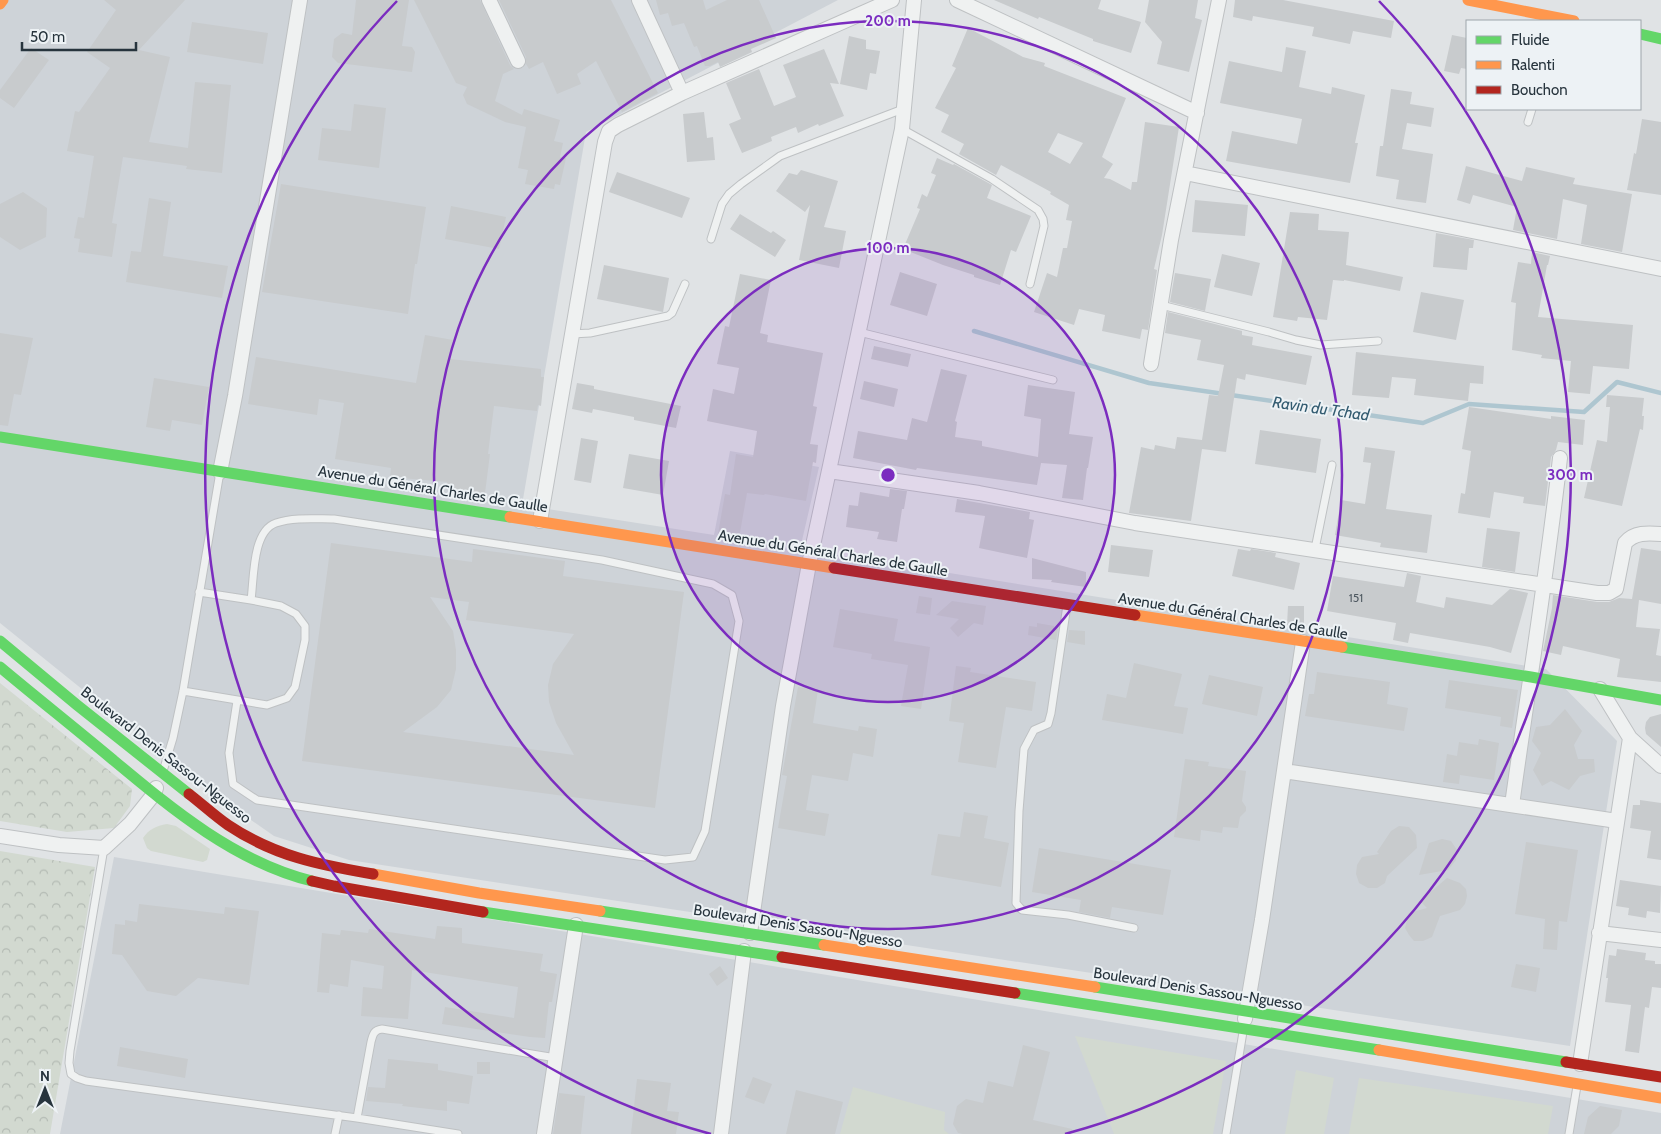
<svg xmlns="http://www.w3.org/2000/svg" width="1661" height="1134" viewBox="0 0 1661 1134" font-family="Cabin,sans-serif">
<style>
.built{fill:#ced3d8}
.green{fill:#d2d9d0}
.park{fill:url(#park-crowns)}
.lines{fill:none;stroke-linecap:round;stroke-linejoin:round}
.stream{stroke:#aec6d0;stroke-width:4.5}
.building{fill:#c8cbcd;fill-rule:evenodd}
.lane-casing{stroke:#bec1c3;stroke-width:9}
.street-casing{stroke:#bec1c3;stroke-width:16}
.lane{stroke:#eff1f1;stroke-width:7}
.street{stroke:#eff1f1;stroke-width:14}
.fast{stroke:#63d668;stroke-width:11}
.slow{stroke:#ff974d;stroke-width:11}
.jam{stroke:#b3261e;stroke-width:11}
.ring{fill:none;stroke:#7b2cbf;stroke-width:2.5}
.labels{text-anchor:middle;stroke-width:4;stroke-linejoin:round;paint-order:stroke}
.number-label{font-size:12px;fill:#505a62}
.street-label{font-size:15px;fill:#27343d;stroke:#edf2f5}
.water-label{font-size:16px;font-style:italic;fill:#325b70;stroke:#edf2f5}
.centre{fill:#7b2cbf;stroke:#edf2f5;stroke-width:2.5}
.ring-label{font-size:15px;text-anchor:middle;font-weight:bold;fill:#7b2cbf;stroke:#edf2f5;stroke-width:4;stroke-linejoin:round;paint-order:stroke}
</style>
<defs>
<pattern id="park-crowns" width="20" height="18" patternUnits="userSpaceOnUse" patternTransform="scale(1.25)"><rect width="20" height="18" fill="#d2d9d0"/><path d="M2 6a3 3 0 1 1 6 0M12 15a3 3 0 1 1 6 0" fill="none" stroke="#b4bbb4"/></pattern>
</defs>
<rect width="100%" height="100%" fill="#e0e3e5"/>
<path class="built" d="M0,0H838L586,132L522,505L714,535L730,451L819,467L800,549L1546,669L1617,741L1570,1046L349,860L274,836L201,785L0,623Z
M114,857L1661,1113V1134H60Z"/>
<path class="green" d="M167,824L176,826L210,849L207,860L203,862L151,851L147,848L143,838C149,829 156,826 167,824Z
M1075,1036L1226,1061L1213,1134H1114Z
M1296,1070L1334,1078L1324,1134H1285Z
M1359,1078L1553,1106L1548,1134H1349Z
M853,1087L945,1112L944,1130L949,1134H840Z"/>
<path class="park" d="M0,683L132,789L130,806L114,828L67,832L0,821Z
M0,851L95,867L50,1134H0Z"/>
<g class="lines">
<path class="stream" d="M974,331L1149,383L1423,423L1469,404L1584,412L1617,382L1661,393"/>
</g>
<path class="building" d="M104,0H185L139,50L170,57L149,142L188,148L195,82L231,85L222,173L186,169L187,166L123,157L112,223L117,224L112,257L78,252L80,239L74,238L78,217L84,218L94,156L67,151L75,111L79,112L110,68L87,52L116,10Z
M356,0H409L402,46L412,47L415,52L412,72L338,63L332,57L334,39L342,33L352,35Z
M414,0H480L510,65L514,69L503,74L495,101L522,115L524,109L560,120L554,141L563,143L560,157L566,158L560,185L555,184L554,189L525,184L528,170L518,168L526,127L505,122L467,104L463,95L467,87L456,83Z
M499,0H611L658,93L622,112L596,61L577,74L581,84L557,94L543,62L529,69L526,64V57Z
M656,0H703L706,10L727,0H759L776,38L751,49L752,52L720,67L718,62L710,66H705L697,46L694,47L684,23L672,26L668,13L660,15Z
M994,0H1101L1098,9L1141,22L1131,53L1093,41V39L1039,17L1038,19Z
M1149,0H1198L1195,18L1202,20L1189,72L1157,64L1162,42L1145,22Z
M1235,0H1283L1394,21L1391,38L1353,31L1350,44L1312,36L1314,27L1253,16L1252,21L1233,17Z
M192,22L268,33L263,64L187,52Z
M968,28L1023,57L1045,63L1044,66L1126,98L1102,157L1113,164L1104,178L1110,179L1131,190L1132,182H1137L1145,122L1179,127L1162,235L1154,269L1157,270L1148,330L1142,329L1140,339L1102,331L1105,315L1079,309L1074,325L1034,312L1047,273L1057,277L1063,248H1067L1072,221L1066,220L1069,205L1050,194L1051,192L1001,165L996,175L959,154L964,144L941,132L949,115L935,108L956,68L952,66ZM1058,133L1083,143L1070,164L1048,152Z
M1452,35L1467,38V69L1461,68L1459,74L1444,71Z
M849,36L866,40V49L880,51L876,74L870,73L867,90L840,84Z
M1286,47L1306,51L1299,87L1331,94L1332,87L1365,95L1355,143H1358L1350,183L1226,161L1232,131L1297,144L1302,119L1220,103L1229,61L1282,72Z
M31,48L49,60L14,108L0,98V90Z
M824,49L839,84L830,83L844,116L819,126L818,124L798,133L796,127L771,137L772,141L742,153L729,124L741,119L726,83L759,69L774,106L796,97L783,65Z
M1391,89L1412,92L1410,104L1434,108L1431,127L1407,123L1402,149L1433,154L1426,203L1396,199L1399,180L1376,176L1380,146H1383Z
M354,104L386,108L379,168L318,160L322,128L351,131Z
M704,112L707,138L713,137L715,160L687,162L683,114Z
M1642,119L1661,122V195L1627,190L1634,153L1636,154Z
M937,158L953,165L954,164L992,185L987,198L1031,216L1016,252L1011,250L1000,285L974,277V275L943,265L903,249L920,209L917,208L922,194L927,197L936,175L931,173Z
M1466,166L1522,181L1526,167L1575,178L1573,184L1632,194L1622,252L1581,244L1587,205L1563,199L1557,239L1513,230L1517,207L1473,195L1470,204L1457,200Z
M801,170L838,181L824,227L846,231L839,268L799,260L810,205L805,212L776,191L789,173L797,175Z
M617,172L690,198L682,218L609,192Z
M281,184L426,207L417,264H415L408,314L262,292Z
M23,192L47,208L46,237L20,250L0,237V204Z
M149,198L171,202L163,256L228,266L222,298L126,282L131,251L141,252Z
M1195,200L1248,205L1245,236L1192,232Z
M451,206L506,217L499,249L445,239Z
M1290,212L1319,214L1318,230L1349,232L1346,265L1403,277L1400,291L1344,280V281L1333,280L1327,320L1298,317L1297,321L1273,317Z
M740,214L771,233L773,231L786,240L775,257L730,229Z
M1436,233L1474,240L1473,248H1469L1467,270L1433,267Z
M1532,252L1550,256L1548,265H1547L1538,317L1633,325L1629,369L1593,366L1590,394L1568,392L1571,361L1541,358L1542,355L1512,350L1516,303L1511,302L1518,262L1531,264Z
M1222,254L1260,263L1252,296L1214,287Z
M604,265L669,278L663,312L597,299Z
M900,272L937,284L927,316L890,305Z
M1175,273L1211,279L1205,311L1170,302Z
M740,274L771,280L760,333L768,335L767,342L823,353L813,406L817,407L810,444L818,445L816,463L813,462L806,501L765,494L764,495L747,493L739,538L718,534L725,494L730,495L736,454L753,457L757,431L707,421L713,389L734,394L739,368L717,364L725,326L729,327Z
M1421,292L1464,300L1456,340L1413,332Z
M1168,312L1242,331V335L1253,337L1252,345L1312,356L1306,385L1246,374L1245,380L1237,378L1226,452L1202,449L1191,521L1129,513L1141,447L1154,450L1155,445L1175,449L1177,437L1202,440L1209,395L1218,396L1224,365L1197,360L1201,340L1165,333Z
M0,333L33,338L21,395L14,394L8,426L0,425Z
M425,335L453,340L450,359L541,369V377H544L541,406L538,405L537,411L494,406L488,454H490L485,493L446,488L447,482L390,477L391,468L335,459L344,403L319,399L317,415L248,404L256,357L416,383Z
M874,346L911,354L908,367L871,359Z
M1356,352L1484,366L1483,384L1470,383L1468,401L1414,395L1416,379L1392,377L1389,398L1352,395Z
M941,369L967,375L955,421L957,422L955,437L982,441V446L1038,457L1041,419L1024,416L1028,385L1075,392L1069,434L1093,437L1088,468H1087L1083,500L1062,498L1067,465L1041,463L1037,485L917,468L916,470L853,458L858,431L907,440L912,418L927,422Z
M154,378L209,387L202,425L172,420L170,431L146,427Z
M864,381L898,389L894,407L860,399Z
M577,383L594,386V389L681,406L676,428L634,420V417L593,409L592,413L572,409Z
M1607,395L1644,398L1642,416H1644L1643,430L1640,429L1622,506L1584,498L1597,440L1607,442L1610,407H1606Z
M1469,407L1551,419V416L1585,420L1583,445L1558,442L1556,450L1551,457L1545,506L1523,503L1524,497L1494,492L1490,518L1458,513L1461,493L1465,494L1471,451L1462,449Z
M1260,430L1321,439L1316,473L1255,464Z
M581,438L598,441L591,483L574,480Z
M1365,447L1395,451L1386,509L1432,515L1427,553L1380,547L1381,543L1335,535L1341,500L1365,504L1371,463L1363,462Z
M629,454L669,461L663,495L623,488Z
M890,489L907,491L904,509H902L897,542L877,539L879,532L846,527L849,505L858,506L860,492L889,497Z
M957,499L1030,512L1029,519L1034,520L1027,558L979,548L985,516L955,512Z
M1487,528L1520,532L1515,572L1482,567Z
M331,543L472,562L473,549L565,561L563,576L684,592L655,808L302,761ZM430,597L469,602L466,620L574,634L553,664L548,685L549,702L556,723L574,755L403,732L437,707L451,690L456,669V650L453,631Z
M1111,545L1153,550L1149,577L1108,572Z
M1641,548L1661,551V604L1639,600L1636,627L1660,629L1656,655L1661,656V682L1617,677L1620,659L1563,646L1561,655L1543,651L1552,608L1553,595L1597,602H1609L1619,598L1632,599Z
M1238,549L1250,551L1251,549L1276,553L1275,557L1300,563L1294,590L1232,576Z
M1032,558L1086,572V587L1051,582L1052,580L1032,579Z
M1407,573L1421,576L1416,602L1444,608L1446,597L1492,605L1510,589L1528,593L1511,653L1490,647L1410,633L1408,643L1393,640L1396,623L1327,611L1333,576L1404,587Z
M919,596L932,598L930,615L916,613Z
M952,601L986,606L983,625L974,623L958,637L950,628L959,619L936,615Z
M1288,606H1304V626L1287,625Z
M840,609L898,619L894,641L930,647L921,709L901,706L908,665L871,659L872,654L833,647Z
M1037,623L1054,626V628L1058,629L1056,640L1028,635L1029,626L1037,627Z
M1069,630L1085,631V645L1067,642Z
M1134,663L1182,674L1174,706L1188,708L1183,734L1102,720L1107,694L1126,698Z
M956,666L971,668L970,672L1036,682L1032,711L1006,707L996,768L958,762L964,723L949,721Z
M1317,672L1390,682L1387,704L1408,708L1404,731L1305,716L1309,694H1314Z
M1209,675L1263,687L1257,716L1202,704Z
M1449,680L1518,690L1512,728L1500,726L1501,717L1445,708Z
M798,687L818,690L813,723L858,731L859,726L877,729L873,757L853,753L848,781L812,775L806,810L829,814L825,836L778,828L787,776L782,775Z
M1565,709L1582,731L1574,745L1578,759H1594L1595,772L1580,776L1569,790L1551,781L1542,786L1533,770L1541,753L1532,741L1536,727L1550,725Z
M1661,714V747L1646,734L1645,728L1646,722L1650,717Z
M1479,739L1499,743L1494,780L1460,775L1459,784L1443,782L1447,754L1457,756L1459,742L1478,745Z
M1185,759L1209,762L1208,766L1246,771L1242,801L1246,807V811L1240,817L1238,828L1223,827L1222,833L1201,830L1200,841L1174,837Z
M1640,800L1661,803V860L1647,858L1651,831L1630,828L1633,805H1640Z
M964,812L988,816L984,838L1009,843L1001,887L931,875L938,834L960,837Z
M1399,826L1409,827L1416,835L1417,848L1387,876L1385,883L1377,888H1368L1359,883L1356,874L1357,865L1362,857L1379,854L1377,852L1391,831Z
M1442,839L1451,841L1457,850L1456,860L1448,870L1419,875L1429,843Z
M1526,842L1578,850L1567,922L1559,921L1557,950L1543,949L1545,919L1515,914Z
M1039,848L1171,870L1163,915L1112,907L1110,918L1079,912L1081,900L1032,892Z
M1447,878L1460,883L1466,889L1467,896L1465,904L1460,910L1440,916L1432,937L1423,941H1414L1409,935L1405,928L1409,913L1427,908L1420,901Z
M1620,880L1661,886L1660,913L1647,911L1646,918L1628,915L1629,908L1616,906Z
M139,904L224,914L225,907L259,911L249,985L198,978L176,996L147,991L122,955L112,954L115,924L125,925V920L137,922Z
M437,926L462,928V943L543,954L540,971L557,974L552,1002H549L545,1038L530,1037L442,1024L445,1007L514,1018L518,987L412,970L408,1019L361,1016L363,987L382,989L384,966L351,960L348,987L330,984L329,993L317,992L322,933L340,935L341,930L368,933L369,929L435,939Z
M1617,949L1646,953L1645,960L1655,961V964H1661V988L1652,987L1649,1008L1645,1007L1639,1053L1625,1051L1631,1005L1605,1002L1608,978H1606L1609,955L1616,956Z
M1516,964L1540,968L1536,992L1511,987Z
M720,966L728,978L717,986L709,974Z
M1023,1045L1050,1052L1033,1120L1072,1129L1071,1134H963L958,1133L953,1124L957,1106L966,1099L983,1103L988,1081L1013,1087Z
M120,1047L188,1059L185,1078L117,1066Z
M388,1059L438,1064V1070L473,1076L469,1104L447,1101V1111L402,1106L403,1104L366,1101L368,1087L385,1088Z
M477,1062H490V1074H477Z
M753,1077L772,1084L764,1104L745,1097Z
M637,1079L671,1083L667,1111L679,1112L676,1134H631Z
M796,1090L843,1102L835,1134H786Z
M559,1093L585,1096L581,1134H553Z
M1600,1106L1622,1110L1619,1126L1611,1134H1584L1588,1117Z"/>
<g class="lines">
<g class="lane-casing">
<path id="lane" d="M1528,122L1532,109
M902,129L992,179L1038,210L1043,219L1044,226L1030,284
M711,239L722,204L729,194L741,184L780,156L903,109
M1161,305L1269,332L1296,340L1321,345L1378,341
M859,332L1053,380
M572,334L590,333L668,316L672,313L685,284
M1315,549L1332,465
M1067,605L1051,713L1048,724L1034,730L1024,749L1019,811L1016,903L1022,910L1068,915L1134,928
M183,691L267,705L287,698L295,687L305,640V626L296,614L281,606L251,600L199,592
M237,701L229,753L233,784L257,800L665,860L693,857L705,831L739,621L732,595L713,584L602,560L334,519C315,519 294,517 276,523C252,531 254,579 251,600
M164,768L173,738L183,691L220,472
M104,848L70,1051L69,1063L71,1074L77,1078L86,1081L357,1118L458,1134
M357,1118L371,1042C373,1034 374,1030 382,1029L556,1058
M335,1134L339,1115
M1226,1134L1243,1032
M1569,1134L1577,1086"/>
</g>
<g class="street-casing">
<path id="street" d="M489,0L518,61
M639,0L682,93
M957,0L1197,113
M1185,173L1661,269
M1151,364L1171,240L1219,0
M829,471L979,493L1135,523L1597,593H1609L1616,589L1625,543C1634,532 1648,533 1661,534
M220,472L235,396L300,0
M540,521L605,142L609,131L618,125L682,93L892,0
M1600,689L1630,738L1661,766
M1284,771L1617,821
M1512,805C1528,689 1547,574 1560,458
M0,836L59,845L104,848L130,824L154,794L156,788
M750,933L783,706L809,564L902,129L914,0
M1599,933L1661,940
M1245,1019L1262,920L1303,642
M1580,1064L1630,738
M544,1134L576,925
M721,1134L744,951"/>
</g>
<use href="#lane" class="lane"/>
<use href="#street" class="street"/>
<path class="fast" d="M1640,34L1661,39
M0,437L510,517
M0,641L77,705L189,794
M1342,647L1531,677L1661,700
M0,667C37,698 75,728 112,759C172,809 235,862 312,881
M600,911L824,945
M483,912L782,957
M1095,987L1566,1062
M1015,993L1379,1050"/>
<path class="slow" d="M1468,0L1574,21
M0,4L3,0
M510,517L834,568
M1135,615L1342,647
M373,874L479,893L600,911
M824,945L1095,987
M1379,1050L1661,1098"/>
<path class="jam" d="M834,568L1135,615
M189,794C202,804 215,816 228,825C274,856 320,865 373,874
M312,881L334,886L483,912
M782,957L1015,993
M1566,1062L1661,1077"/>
</g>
<circle cx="888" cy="475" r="227" fill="#7b2cbf" fill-opacity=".12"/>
<g class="ring">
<circle cx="888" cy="475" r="227"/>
<circle cx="888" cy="475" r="454"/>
<path d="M711 1134A682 682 0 0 1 397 1M1379 1A682 682 0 0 1 1065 1134"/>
</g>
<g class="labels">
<g class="number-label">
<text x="1356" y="602">151</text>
</g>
<g class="street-label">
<text transform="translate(433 489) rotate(9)" y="5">Avenue du Général Charles de Gaulle</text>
<text transform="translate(833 553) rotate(9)" y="5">Avenue du Général Charles de Gaulle</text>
<text transform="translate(1233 616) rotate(9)" y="5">Avenue du Général Charles de Gaulle</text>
<text transform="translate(166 755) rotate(38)" y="5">Boulevard Denis Sassou-Nguesso</text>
<text transform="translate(798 926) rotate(9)" y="5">Boulevard Denis Sassou-Nguesso</text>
<text transform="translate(1198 989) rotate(9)" y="5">Boulevard Denis Sassou-Nguesso</text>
</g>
<g class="water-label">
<text transform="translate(1321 408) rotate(8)" y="6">Ravin du Tchad</text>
</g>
</g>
<circle cx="888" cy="475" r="8" class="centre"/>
<g class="ring-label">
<text x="888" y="26">200 m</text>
<text x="888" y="253">100 m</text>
<text x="1570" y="480">300 m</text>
</g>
<rect x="1466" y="20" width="175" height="90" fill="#edf2f5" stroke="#9ea6ab"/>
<rect x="1476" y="36" width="25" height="8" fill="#63d668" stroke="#9ea6ab"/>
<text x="1511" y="45" font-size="15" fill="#27343d">Fluide</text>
<rect x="1476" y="61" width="25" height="8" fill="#ff974d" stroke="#9ea6ab"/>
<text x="1511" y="70" font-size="15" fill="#27343d">Ralenti</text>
<rect x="1476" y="86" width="25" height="8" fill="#b3261e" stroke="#9ea6ab"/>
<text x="1511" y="95" font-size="15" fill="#27343d">Bouchon</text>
<g transform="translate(45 1089)" stroke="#edf2f5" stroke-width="4" paint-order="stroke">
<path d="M0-4L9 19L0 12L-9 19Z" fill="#27343d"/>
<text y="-8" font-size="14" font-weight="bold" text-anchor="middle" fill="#27343d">N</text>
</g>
<path d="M22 42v8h114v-8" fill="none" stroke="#27343d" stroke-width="2.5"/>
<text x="30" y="42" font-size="15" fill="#27343d" stroke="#edf2f5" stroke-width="4" paint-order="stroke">50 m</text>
</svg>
